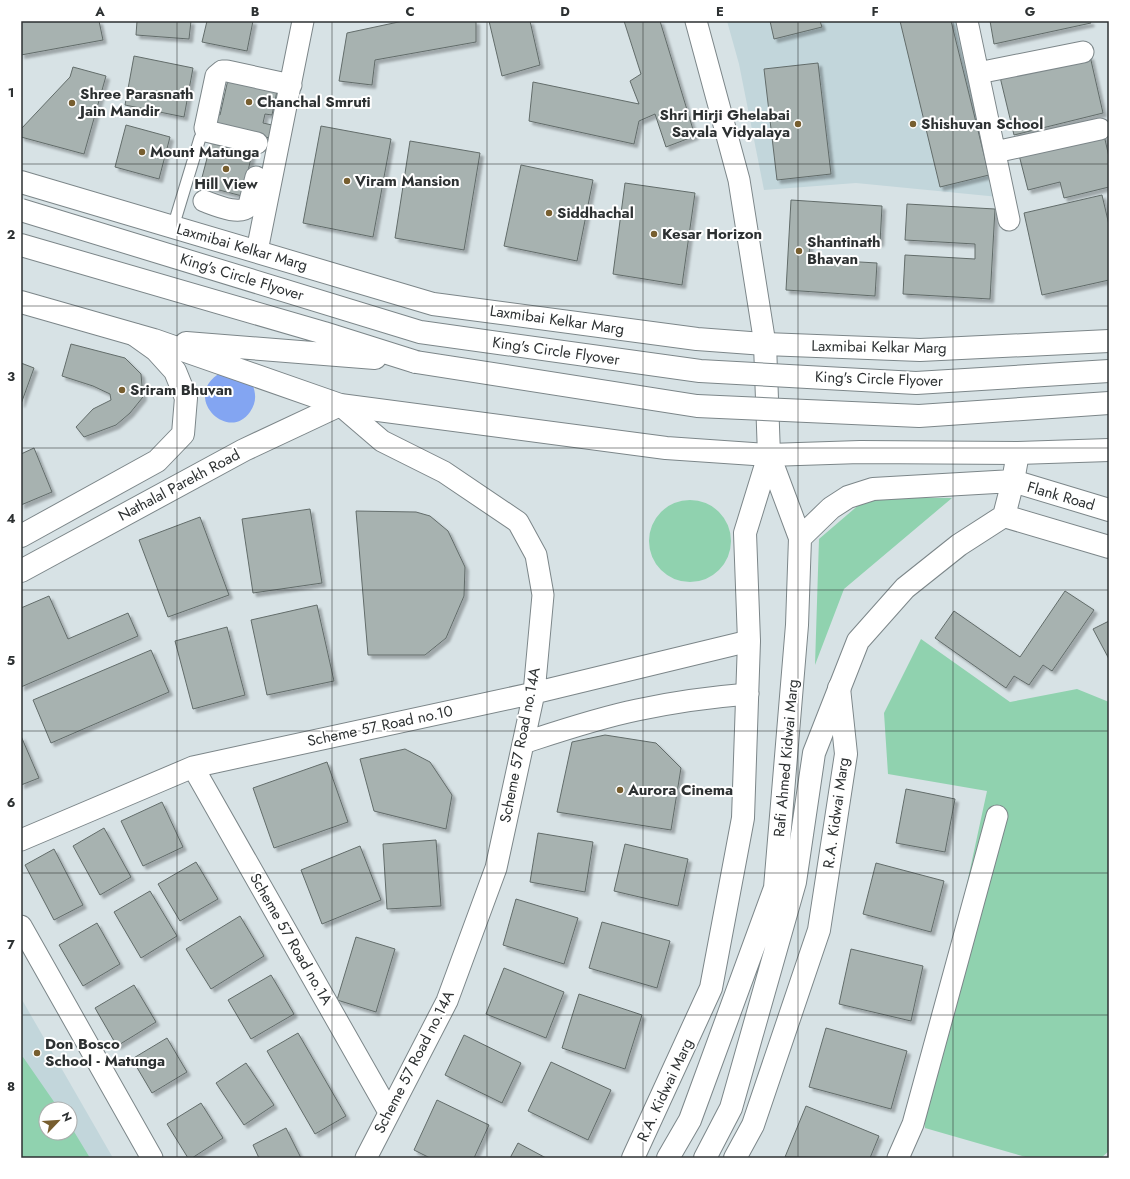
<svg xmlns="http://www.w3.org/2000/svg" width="1130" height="1179" viewBox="0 0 1130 1179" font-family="Jost,sans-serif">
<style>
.built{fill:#c2d6db;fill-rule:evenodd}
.green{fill:#90d2af}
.water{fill:#83a5f2}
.building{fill:#a7b2b0;stroke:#626c6a;filter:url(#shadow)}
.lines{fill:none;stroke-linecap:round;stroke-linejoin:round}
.lane-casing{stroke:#7c8689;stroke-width:13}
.street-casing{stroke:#7c8689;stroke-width:23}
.secondary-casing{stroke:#7c8689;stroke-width:24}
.primary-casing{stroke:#7c8689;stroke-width:24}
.highway-casing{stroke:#7c8689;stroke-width:24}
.lane{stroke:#fff;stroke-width:11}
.street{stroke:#fff;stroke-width:21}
.secondary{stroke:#fff;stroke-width:22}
.primary{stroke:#fff;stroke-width:22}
.highway{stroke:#fff;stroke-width:22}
.highway-bridge-casing{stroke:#7c8689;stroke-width:24;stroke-linecap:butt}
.highway-bridge{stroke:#fff;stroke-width:22}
.grid{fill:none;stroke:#2d3132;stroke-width:1;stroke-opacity:0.55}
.poi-dot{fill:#775e2f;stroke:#fff;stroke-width:1.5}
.labels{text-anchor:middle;stroke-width:4;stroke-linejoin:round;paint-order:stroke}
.poi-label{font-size:15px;font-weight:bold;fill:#2d3132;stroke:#fff;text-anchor:start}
.street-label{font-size:15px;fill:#2d3132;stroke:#fff}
.neatline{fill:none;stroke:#2d3132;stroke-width:1.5}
.grid-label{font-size:13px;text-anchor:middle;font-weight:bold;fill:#2d3132}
</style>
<defs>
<filter id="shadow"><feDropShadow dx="3.5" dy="3.5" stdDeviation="1" flood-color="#0004"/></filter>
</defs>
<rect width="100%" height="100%" fill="#d7e2e5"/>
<path class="built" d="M727,21H956L999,197L856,183L764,190L739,64Z
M21,998L113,1158H21ZM46,1109H70V1133H46Z"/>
<path class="green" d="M868,497L952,498L844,589L815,665L819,539Z
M649 541a41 41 0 1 1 82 0a41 41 0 1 1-82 0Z
M921,639L1010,702L1077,689L1109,702V1151L1101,1158H1029L925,1128L921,1096L987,791L888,774L884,713Z
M23,1057L59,1109H46V1133H70V1125L90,1158H21V1058Z"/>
<path class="water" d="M222,372L252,383C256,393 257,402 250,412C228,444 179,395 222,372Z"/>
<path class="building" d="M21,21H99L103,40L21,55Z
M137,21H191L189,39L136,35Z
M207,21H253L247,51L202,42Z
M403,21H476V42L375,60L372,85L339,81L347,33Z
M489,21H530L540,65L502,76Z
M624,21H660L695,136L666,147L655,114L639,121L634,144L529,121L533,82L639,104L630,81L641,74Z
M770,21H820L822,27L774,39Z
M900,21H951L989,175L940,187Z
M990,21H1090L1091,23L994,44Z
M134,56L193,68L184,117L125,105Z
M1090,56L1103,113L1014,135L1000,77Z
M818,63L831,174L777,180L764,69Z
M73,67L106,76L84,154L21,137V129L70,77Z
M229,75L277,91L272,115L265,114L263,123L272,125L270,138L240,132L209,128L212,113L220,115Z
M126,125L170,137L159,179L115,167Z
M321,126L391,139L373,237L303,223Z
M1104,135L1109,157V187L1064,198L1060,182L1028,190L1019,155Z
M410,141L480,153L464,250L395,238Z
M211,143L252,154L242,196L200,185Z
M521,165L593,180L577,261L504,246Z
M625,183L695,193L682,285L613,274Z
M1102,195L1109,225V280L1042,295L1024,213Z
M791,200L882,206L880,243L810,238L809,259L877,263L875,296L786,290Z
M907,204L995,209L990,299L903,294L905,255L975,259V244L905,240Z
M71,344L125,358L141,374L143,397L130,413L116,425L84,437L76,427L93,409L111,400L110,394L93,386L62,376Z
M21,363L34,368L21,404Z
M34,448L52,492L21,505V454Z
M310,509L322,583L253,593L242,519Z
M356,511L416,512L430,516L448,531L465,567L464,596L446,638L425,655H368Z
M200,517L229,595L168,617L139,540Z
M1065,591L1094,610L1052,671L1043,665L1029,685L1014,676L1006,688L935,638L954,611L1020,657Z
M49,596L68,639L128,613L138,636L21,687V608Z
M317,605L334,681L267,695L251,620Z
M1109,621V659L1093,629Z
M227,627L245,695L193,709L175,641Z
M151,650L169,692L51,743L33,700Z
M605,735L656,743L681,768L671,830L557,812L572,742Z
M21,736L39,778L21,785Z
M405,749L430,762L452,795L446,829L374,811L360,759Z
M327,762L348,822L274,848L253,788Z
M906,789L955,799L945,852L896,843Z
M162,802L183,847L143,866L121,821Z
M104,828L131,877L100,895L73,846Z
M538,833L593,842L585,892L530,882Z
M436,840L441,906L387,909L383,844Z
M625,844L688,859L678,906L614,891Z
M360,846L381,900L322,924L301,870Z
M54,849L83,905L54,920L25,865Z
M196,862L218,899L180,921L158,884Z
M876,863L944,881L931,932L863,914Z
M150,891L177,936L141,958L114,912Z
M516,899L578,918L564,964L503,945Z
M240,916L264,956L211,989L186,949Z
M602,922L670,941L657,988L589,968Z
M97,923L120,964L83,986L59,945Z
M356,937L395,949L376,1012L337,1000Z
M851,949L923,966L911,1021L839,1004Z
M504,968L564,992L546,1038L486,1014Z
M271,975L294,1014L251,1039L228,1000Z
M134,985L156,1022L117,1046L95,1008Z
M579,994L642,1015L625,1069L562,1048Z
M826,1028L907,1051L891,1109L809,1087Z
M298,1033L346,1116L315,1134L267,1051Z
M464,1035L521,1063L502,1103L445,1075Z
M167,1038L187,1072L152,1093L132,1059Z
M551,1062L611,1090L588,1140L528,1111Z
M246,1063L274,1105L244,1125L216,1083Z
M437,1100L489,1125L474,1158H430L414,1150Z
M201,1103L223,1138L192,1158H188L167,1124Z
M806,1106L879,1136L870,1158L785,1157Z
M286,1128L301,1158H259L253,1145Z
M518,1143L546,1158H510Z"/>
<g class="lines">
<g class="lane-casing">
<path id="lane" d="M173,227L200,138"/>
</g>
<g class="street-casing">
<path id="street" d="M696,21L739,180L765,344
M967,21L1009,220
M978,73L1083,52
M257,143L206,131L205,128L216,76L222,71H227L291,85
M995,152L1100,129
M204,201C215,205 242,217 249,205L256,177
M257,251L303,21
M340,405L382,441L444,472L518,522L536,555L543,595L534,693L496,868L447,1001L366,1158
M523,743C560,731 598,718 637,710C674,702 711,697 748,694
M193,767L389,1112
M21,840L193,767L534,693L749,641
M21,926L152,1158
M898,1158L913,1124L997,816"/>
</g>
<g class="secondary-casing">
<path id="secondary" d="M1013,481L1109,510
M1004,516L1109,547
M21,536L157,461L183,434L186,398L175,371L156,350L135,335
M21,571L244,450L340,405
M633,1158L711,988L743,818L749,641L745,533L769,455
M735,1158L753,1125L819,930L846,754L839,688"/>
</g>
<g class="primary-casing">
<path id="primary" d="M800,538L831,508L848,497L873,489L1013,481
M668,1158L690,1120L775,888L797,625L800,538L769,455L765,344
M705,1158L731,1108L795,882L814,753L858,641L905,588L959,545L1004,516L1013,481L1018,453"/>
</g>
<g class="highway-casing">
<path id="highway" d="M21,182L433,304L697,339L765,344L920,350L1109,341
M21,245L324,333L416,362
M21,302L154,340L340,405L666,448L769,455L860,452L1018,453L1109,450
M186,343L375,358"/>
</g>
<use href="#lane" class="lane"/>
<use href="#street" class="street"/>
<use href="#secondary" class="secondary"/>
<use href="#primary" class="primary"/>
<use href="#highway" class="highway"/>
<g class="highway-bridge-casing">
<path id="highway-bridge" d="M21,210L420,332L700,371L916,383L1109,371
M416,362L697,406L919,416L1109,403"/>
</g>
<use href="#highway-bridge" class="highway-bridge"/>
</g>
<path class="grid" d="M177,21V1158M332,21V1158M487,21V1158M643,21V1158M798,21V1158M953,21V1158M21,164H1109M21,306H1109M21,448H1109M21,590H1109M21,731H1109M21,873H1109M21,1015H1109"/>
<g class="poi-dot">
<circle cx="249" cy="102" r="4"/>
<circle cx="72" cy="103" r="4"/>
<circle cx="798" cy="124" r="4"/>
<circle cx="913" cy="124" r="4"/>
<circle cx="142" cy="152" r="4"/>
<circle cx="226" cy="169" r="4"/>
<circle cx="347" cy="181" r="4"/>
<circle cx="549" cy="213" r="4"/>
<circle cx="654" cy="234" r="4"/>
<circle cx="799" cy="251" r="4"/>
<circle cx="122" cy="390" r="4"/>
<circle cx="620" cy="790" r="4"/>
<circle cx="37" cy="1053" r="4"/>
</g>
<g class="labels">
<g class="poi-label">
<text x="80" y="99">Shree Parasnath<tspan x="80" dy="17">Jain Mandir</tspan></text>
<text x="257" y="107">Chanchal Smruti</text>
<text x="790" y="120" text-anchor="end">Shri Hirji Ghelabai<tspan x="790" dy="17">Savala Vidyalaya</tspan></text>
<text x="921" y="129">Shishuvan School</text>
<text x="150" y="157">Mount Matunga</text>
<text x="355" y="186">Viram Mansion</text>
<text x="226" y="189" text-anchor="middle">Hill View</text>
<text x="557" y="218">Siddhachal</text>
<text x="662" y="239">Kesar Horizon</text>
<text x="807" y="247">Shantinath<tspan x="807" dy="17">Bhavan</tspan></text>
<text x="130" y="395">Sriram Bhuvan</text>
<text x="628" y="795">Aurora Cinema</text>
<text x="45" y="1049">Don Bosco<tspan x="45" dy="17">School - Matunga</tspan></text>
</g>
<g class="street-label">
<text transform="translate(242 247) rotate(16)" y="5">Laxmibai Kelkar Marg</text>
<text transform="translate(242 277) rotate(17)" y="5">King's Circle Flyover</text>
<text transform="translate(557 320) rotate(8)" y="5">Laxmibai Kelkar Marg</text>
<text transform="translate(879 347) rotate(1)" y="5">Laxmibai Kelkar Marg</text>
<text transform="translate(556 351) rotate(8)" y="5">King's Circle Flyover</text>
<text transform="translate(879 379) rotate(2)" y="5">King's Circle Flyover</text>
<text transform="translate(179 485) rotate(-28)" y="5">Nathalal Parekh Road</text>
<text transform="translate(1061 496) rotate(16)" y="5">Flank Road</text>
<text transform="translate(380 726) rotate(-12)" y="5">Scheme 57 Road no.10</text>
<text transform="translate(520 745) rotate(-79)" y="5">Scheme 57 Road no.14A</text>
<text transform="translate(786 758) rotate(-85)" y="5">Rafi Ahmed Kidwai Marg</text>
<text transform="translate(836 813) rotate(-82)" y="5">R.A. Kidwai Marg</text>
<text transform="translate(291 939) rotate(60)" y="5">Scheme 57 Road no.1A</text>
<text transform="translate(414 1062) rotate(-63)" y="5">Scheme 57 Road no.14A</text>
<text transform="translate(665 1090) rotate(-65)" y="5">R.A. Kidwai Marg</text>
</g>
</g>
<rect width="1130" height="1179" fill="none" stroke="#ffffff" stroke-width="44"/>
<g transform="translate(58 1121) rotate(65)"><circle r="19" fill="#ffffff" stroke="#abadad"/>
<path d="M0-3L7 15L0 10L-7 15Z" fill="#775e2f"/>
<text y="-6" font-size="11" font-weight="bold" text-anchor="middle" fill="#2d3132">N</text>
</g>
<rect x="22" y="22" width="1086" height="1135" class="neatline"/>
<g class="grid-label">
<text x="100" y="16">A</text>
<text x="255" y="16">B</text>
<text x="410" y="16">C</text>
<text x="565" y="16">D</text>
<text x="720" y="16">E</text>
<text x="875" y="16">F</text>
<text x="1030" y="16">G</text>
<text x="11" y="97">1</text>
<text x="11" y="239">2</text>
<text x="11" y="381">3</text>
<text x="11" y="523">4</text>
<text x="11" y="665">5</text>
<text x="11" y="807">6</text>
<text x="11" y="949">7</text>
<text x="11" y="1091">8</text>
</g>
</svg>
